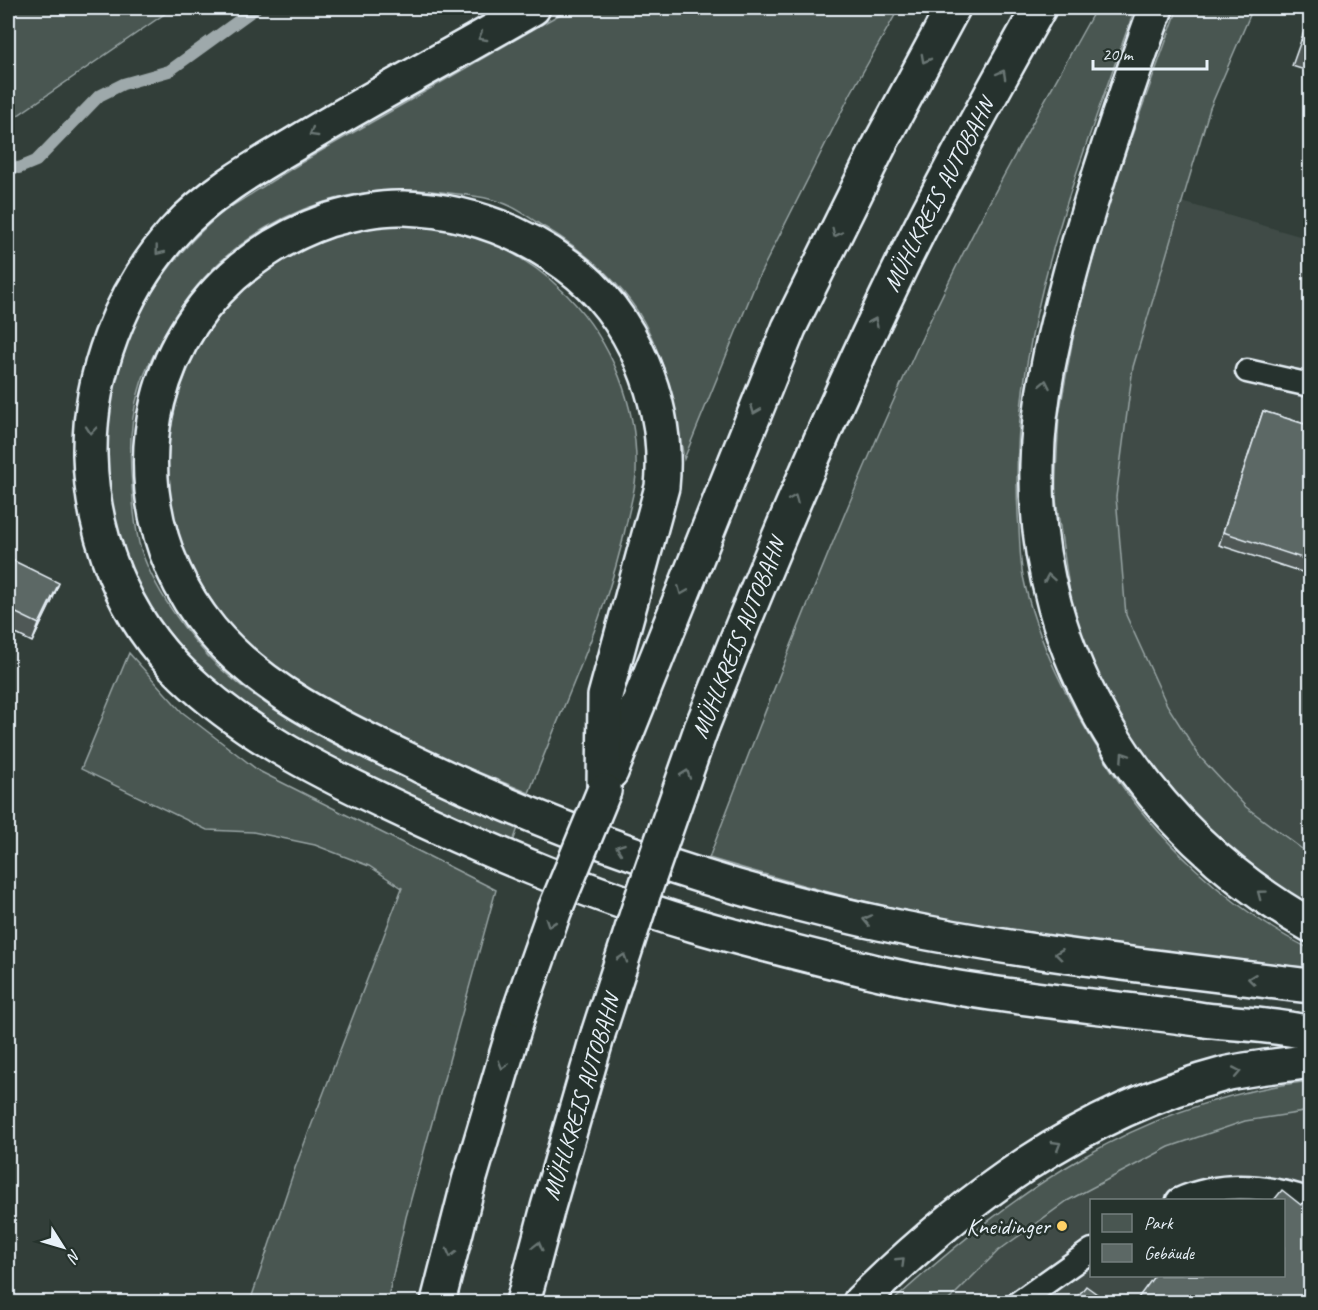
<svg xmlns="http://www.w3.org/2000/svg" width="1318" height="1310" viewBox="0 0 1318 1310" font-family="Caveat,sans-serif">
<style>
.built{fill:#3f4b46;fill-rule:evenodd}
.green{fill:#495651;stroke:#98a4a4;stroke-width:1.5}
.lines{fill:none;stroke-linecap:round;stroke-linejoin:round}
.stream{stroke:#9ea9ab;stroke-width:12}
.service-casing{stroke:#e8f1f8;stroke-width:27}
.motorway-casing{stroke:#e8f1f8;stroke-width:38}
.service{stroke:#26332d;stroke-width:22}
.motorway{stroke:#26332d;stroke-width:33}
.motorway-bridge-casing{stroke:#e8f1f8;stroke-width:38;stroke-linecap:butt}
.motorway-bridge{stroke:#26332d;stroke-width:33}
.wall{fill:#4f5957;stroke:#e8f1f8;stroke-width:1.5}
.shaded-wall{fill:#404947;stroke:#e8f1f8;stroke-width:1.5}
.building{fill:#5c6865;stroke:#e8f1f8;stroke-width:1.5}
.oneway{stroke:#6a7674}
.poi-dot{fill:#ffd166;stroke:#26332d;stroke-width:2}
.labels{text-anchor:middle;stroke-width:5;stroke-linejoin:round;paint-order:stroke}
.street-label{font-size:24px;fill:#e8f1f8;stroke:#26332d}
.poi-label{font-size:24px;fill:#e8f1f8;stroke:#26332d;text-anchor:end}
</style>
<rect width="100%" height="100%" fill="#323e39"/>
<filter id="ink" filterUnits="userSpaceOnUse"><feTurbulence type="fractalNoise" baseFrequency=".0167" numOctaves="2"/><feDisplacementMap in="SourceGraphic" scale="12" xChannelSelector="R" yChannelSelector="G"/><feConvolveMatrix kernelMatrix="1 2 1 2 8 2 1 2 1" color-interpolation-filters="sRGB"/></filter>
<g filter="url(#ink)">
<path class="built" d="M1182,202L1310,239V855L1247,807L1200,757L1167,705L1126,615L1116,497L1133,367Z
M1310,1111V1302H947L998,1251L1067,1201L1169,1147L1245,1121ZM1092,1200H1284V1276H1092Z"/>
<path class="green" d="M8,8H173L8,122Z
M571,8H899L851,93L758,278L684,459C676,412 667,364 644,322C622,283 584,251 546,228C532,220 518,208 503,203C482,195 455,194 432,191C312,180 203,245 154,354C149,364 143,375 140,387C130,418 129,454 132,486C133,505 135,525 139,543C151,586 189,639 221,669C300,740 422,785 519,825L513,842C328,760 92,674 107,430C112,347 154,272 216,218C227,208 241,201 253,193C284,173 315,154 347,136C422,94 496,50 571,8Z
M1096,8H1135C1076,174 1004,348 1019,528C1020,544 1020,561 1023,576C1036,640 1071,708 1106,762C1154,838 1229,909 1310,949V968C1180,953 1048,941 920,914C848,899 779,879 709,858C777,679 846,501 927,327C978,218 1038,113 1096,8Z
M1178,8H1253L1210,108L1133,367L1116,497L1126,615L1167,705L1200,757L1246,807L1310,855V907L1260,877L1205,830L1149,766L1101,689L1072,608L1055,493L1059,415L1075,327L1111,193Z
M392,225C406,225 423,223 437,226C487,236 531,259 567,295C612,342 638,406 636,472C636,488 630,505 627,521C608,615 563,703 529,793C424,749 312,709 230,627C223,619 217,609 212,601C197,580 183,557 176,533C159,475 169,405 196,352C201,340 206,325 214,316C247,280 295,244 343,233C359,229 375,227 392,225Z
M129,653L182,712L259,771L496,890L406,1217L387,1302H250L295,1168L402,888L369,866L315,845L253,832L207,830L81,769Z
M1310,1081V1111L1245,1121L1169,1147L1067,1201L998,1251L947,1302H892C1016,1190 1139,1101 1310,1081Z"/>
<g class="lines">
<path class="stream" d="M8,167L19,168L36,161L99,96L123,84L169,71L256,8"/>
<g class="service-casing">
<path id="service" d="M1247,371L1310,385
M1178,1200C1221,1181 1267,1185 1310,1200
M1019,1302L1092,1250"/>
</g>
<g class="motorway-casing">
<g id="motorway">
<path d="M533,8C454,54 372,97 293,145C252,169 206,196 174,232C120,293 89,374 90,455C92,536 123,618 183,675C242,732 315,769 389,804C487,851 589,894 694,925C755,943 818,958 880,973C986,997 1097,1005 1205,1020C1240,1024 1277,1025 1310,1033"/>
<path d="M1156,8C1125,94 1096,181 1071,270C1054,334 1038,399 1037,465C1033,659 1144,831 1310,925"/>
<path id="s1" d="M701,729C757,587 815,446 881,308C929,206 984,106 1039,8"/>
<path d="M611,772L789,328L882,140L953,8"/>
<path d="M604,791L605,696L662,487C670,405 634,314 567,265C518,229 465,210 404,208C380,207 353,213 329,220C212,260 139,366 152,491C158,542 178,590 211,630C266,695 346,730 421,766C572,838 734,893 898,927C1034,955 1173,969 1310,986"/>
<path d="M438,1302L469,1181L520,1009"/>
<path d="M523,1302L548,1207L598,1034"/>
<path d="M860,1302C964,1199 1080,1112 1225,1074C1253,1067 1282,1066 1310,1061"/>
</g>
</g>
<use href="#service" class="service"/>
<use href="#motorway" class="motorway"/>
<g class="motorway-bridge-casing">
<path id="motorway-bridge" d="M520,1009L554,912L604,791
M598,1034L644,892L701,729"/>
</g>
<use href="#motorway-bridge" class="motorway-bridge"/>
</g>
<path class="wall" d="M1311,12V72L1292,66Z
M1263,411L1311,426V575L1219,545Z
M8,558L52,601L32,642L8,630Z"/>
<path class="shaded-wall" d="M59,583L52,601L32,642L39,624Z"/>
<path class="building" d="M1311,13V43L1301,40Z
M1263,411L1311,426V561L1223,532Z
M8,558L59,583L39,624L8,609Z
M1282,1190L1301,1205L1311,1193V1302H1135L1155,1275H1284V1200H1274Z
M1086,1286L1108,1302H1073Z"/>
<defs><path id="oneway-chevron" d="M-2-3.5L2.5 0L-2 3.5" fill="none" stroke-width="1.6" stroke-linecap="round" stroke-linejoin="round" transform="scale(1.5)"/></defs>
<g class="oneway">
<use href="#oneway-chevron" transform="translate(482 37) rotate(150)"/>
<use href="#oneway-chevron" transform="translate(925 59) rotate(118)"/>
<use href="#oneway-chevron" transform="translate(1002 74) rotate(-61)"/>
<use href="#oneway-chevron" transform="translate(313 133) rotate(149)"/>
<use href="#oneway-chevron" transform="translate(836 233) rotate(116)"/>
<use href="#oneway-chevron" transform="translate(159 251) rotate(128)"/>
<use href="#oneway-chevron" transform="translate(874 322) rotate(-65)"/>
<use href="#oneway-chevron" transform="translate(1045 384) rotate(-79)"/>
<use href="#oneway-chevron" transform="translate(755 410) rotate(112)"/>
<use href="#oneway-chevron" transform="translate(91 430) rotate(95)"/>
<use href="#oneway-chevron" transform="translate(794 499) rotate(-67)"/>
<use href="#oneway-chevron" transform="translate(1049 578) rotate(-100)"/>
<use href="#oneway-chevron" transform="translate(682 591) rotate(112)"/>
<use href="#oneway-chevron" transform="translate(1124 756) rotate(-124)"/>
<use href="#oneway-chevron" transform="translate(686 774) rotate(-71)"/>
<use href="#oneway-chevron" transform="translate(620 848) rotate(-160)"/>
<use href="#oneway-chevron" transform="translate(1261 894) rotate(-143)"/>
<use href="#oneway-chevron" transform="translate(867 920) rotate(-167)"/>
<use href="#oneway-chevron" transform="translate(550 923) rotate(109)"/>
<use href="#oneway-chevron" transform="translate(1059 954) rotate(-173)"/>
<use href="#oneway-chevron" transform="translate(623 958) rotate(-72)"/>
<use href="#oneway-chevron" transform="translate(1252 979) rotate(-173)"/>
<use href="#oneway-chevron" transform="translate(503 1065) rotate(106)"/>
<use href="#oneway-chevron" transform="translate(1237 1072) rotate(-11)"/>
<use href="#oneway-chevron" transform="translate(1057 1145) rotate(-31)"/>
<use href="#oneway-chevron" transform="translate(538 1246) rotate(-76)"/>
<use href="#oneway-chevron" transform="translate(451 1253) rotate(104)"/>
<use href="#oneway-chevron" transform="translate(901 1261) rotate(-44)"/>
</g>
</g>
<circle class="poi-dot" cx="1062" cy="1226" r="6"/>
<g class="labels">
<g class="street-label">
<text dy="8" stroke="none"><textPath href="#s1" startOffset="585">MÜHLKREIS AUTOBAHN</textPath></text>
<text transform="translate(738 638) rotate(-68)" y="8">MÜHLKREIS AUTOBAHN</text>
<text transform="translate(581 1097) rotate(-73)" y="8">MÜHLKREIS AUTOBAHN</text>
</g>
<g class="poi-label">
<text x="1050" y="1234">Kneidinger</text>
</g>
</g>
<rect width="1318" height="1310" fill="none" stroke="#26332d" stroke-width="30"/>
<rect x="15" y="15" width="1288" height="1280" fill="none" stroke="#e8f1f8" stroke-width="2" filter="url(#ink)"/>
<rect x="1090" y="1199" width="195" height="78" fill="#26332d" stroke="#747f7e" stroke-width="1.5"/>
<rect x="1102" y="1214" width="30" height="18" fill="#495651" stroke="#747f7e" stroke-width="1.5"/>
<text x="1144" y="1229" font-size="18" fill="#e8f1f8">Park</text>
<rect x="1102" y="1244" width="30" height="18" fill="#5c6865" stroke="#747f7e" stroke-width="1.5"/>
<text x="1144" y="1259" font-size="18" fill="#e8f1f8">Gebäude</text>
<g transform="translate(63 1247) rotate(127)" stroke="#26332d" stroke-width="4.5" paint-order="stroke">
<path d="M0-4.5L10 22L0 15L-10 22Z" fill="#e8f1f8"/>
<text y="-9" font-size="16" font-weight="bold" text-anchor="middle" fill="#e8f1f8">N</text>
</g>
<path d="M1093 60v9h114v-9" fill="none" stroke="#e8f1f8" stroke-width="3"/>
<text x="1102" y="60" font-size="18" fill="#e8f1f8" stroke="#26332d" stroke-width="4.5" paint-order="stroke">20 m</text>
</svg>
